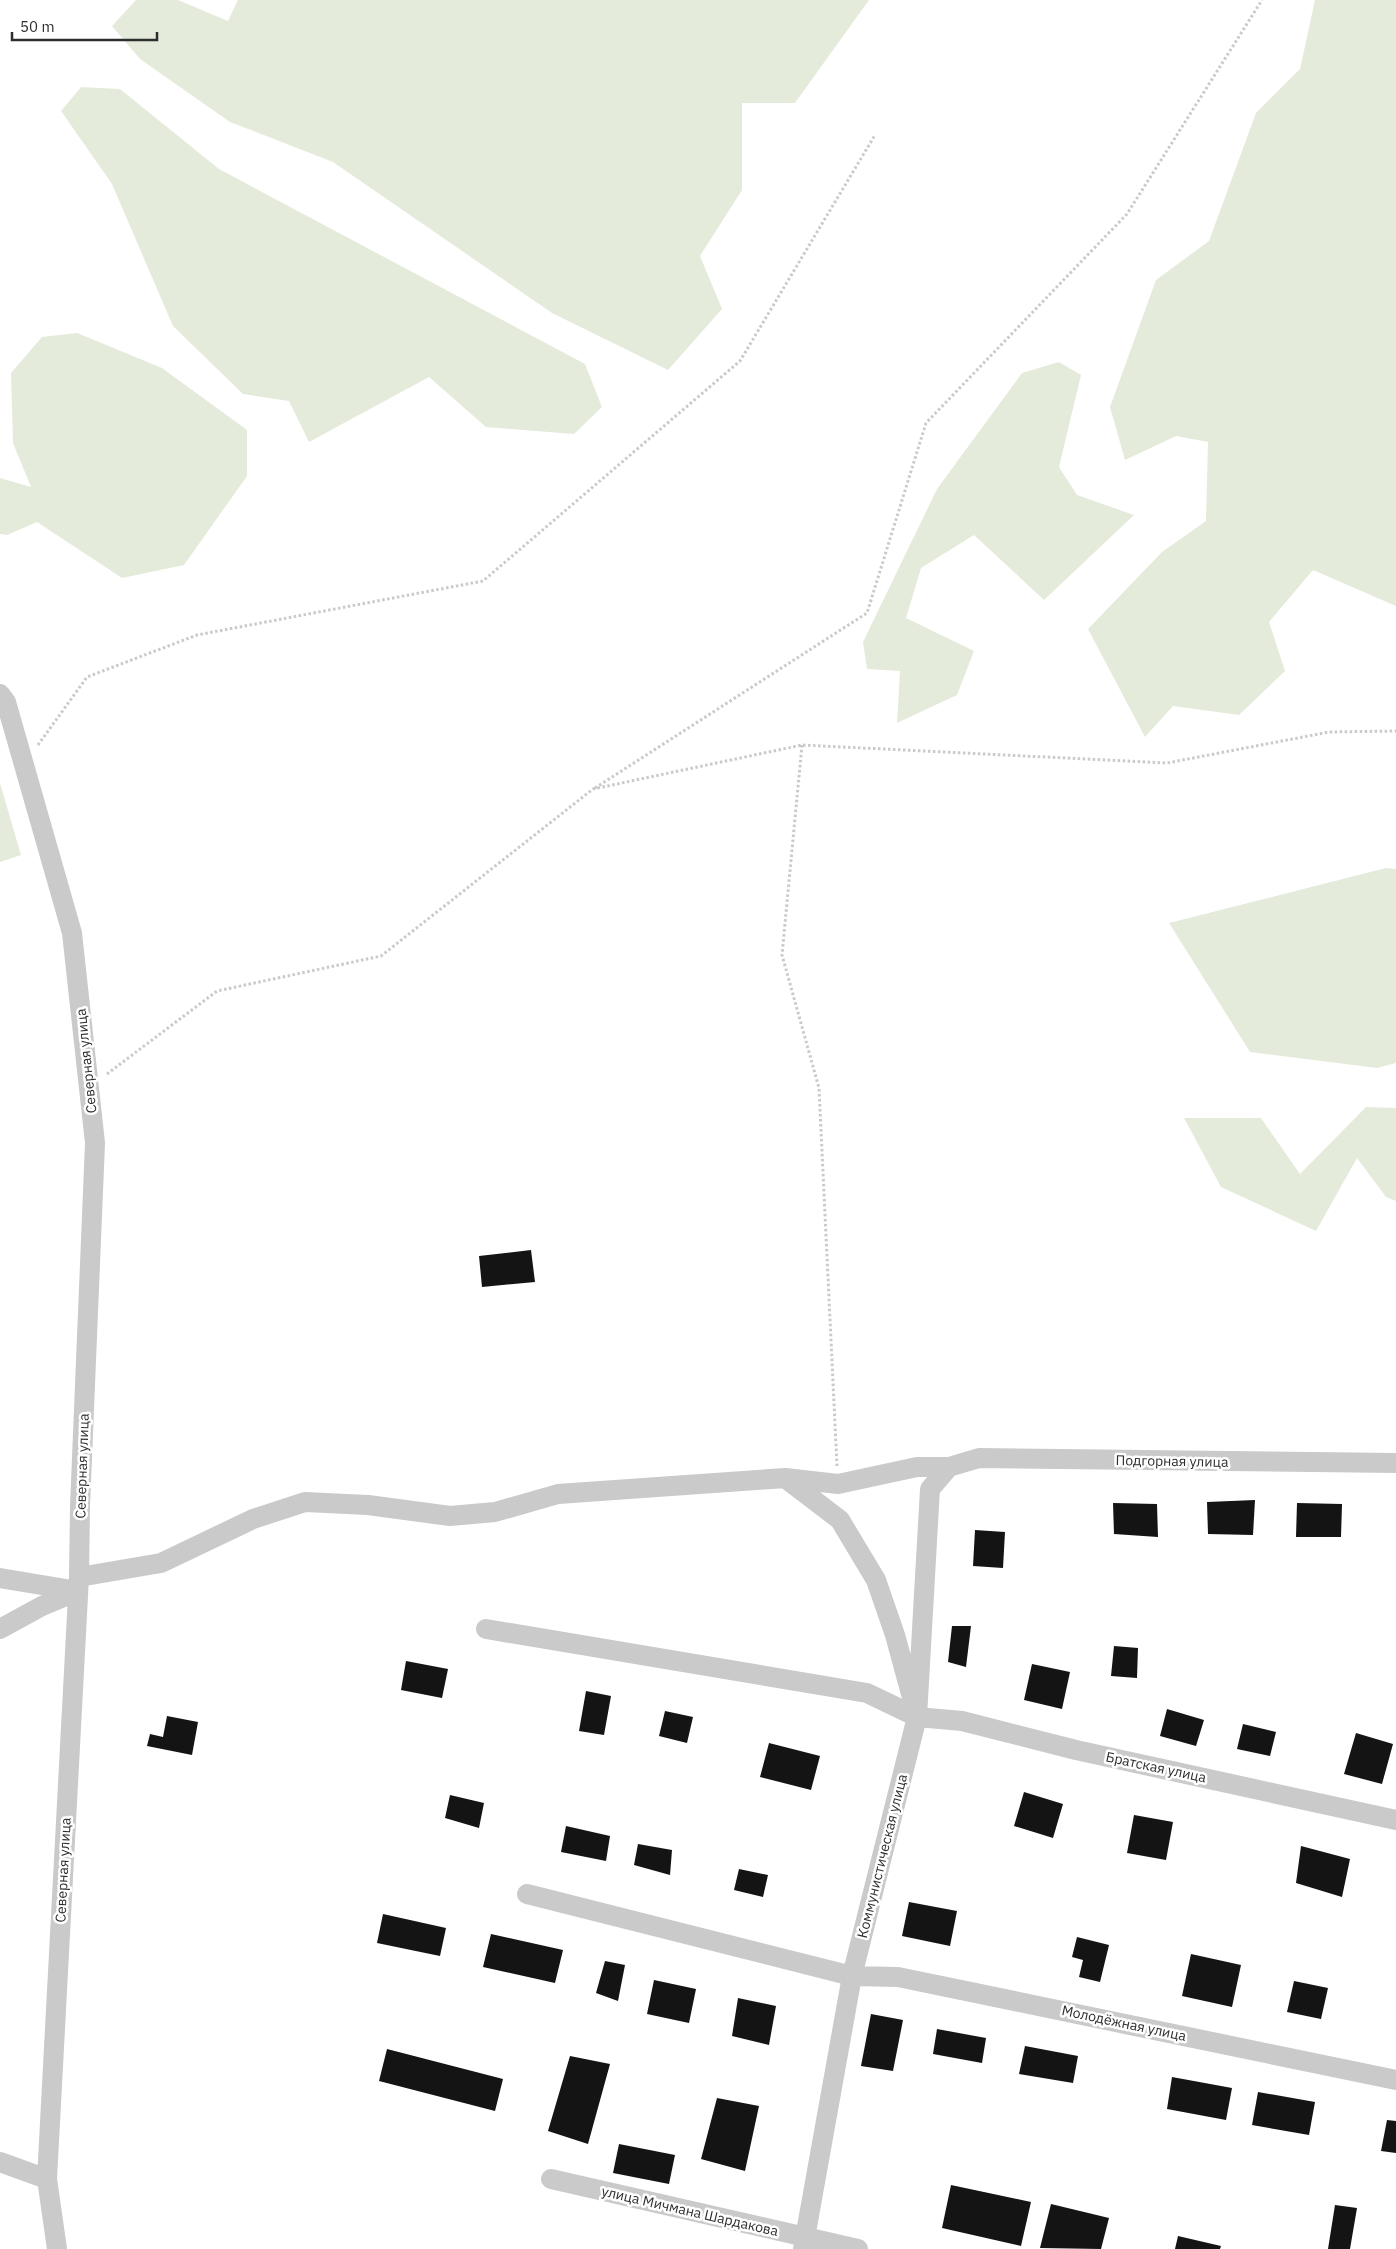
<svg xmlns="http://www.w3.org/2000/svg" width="1396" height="2249" viewBox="0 0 1396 2249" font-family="'IBM Plex Sans',sans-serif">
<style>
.green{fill:#e5ebdb}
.building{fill:#141414}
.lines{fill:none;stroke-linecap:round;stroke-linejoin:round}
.path{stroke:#cacaca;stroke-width:3;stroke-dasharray:2.5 2.5;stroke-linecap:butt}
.minor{stroke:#cacaca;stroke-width:20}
.labels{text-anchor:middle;stroke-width:5;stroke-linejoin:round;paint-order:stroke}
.street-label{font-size:14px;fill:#2d2d2d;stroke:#fff}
</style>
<rect width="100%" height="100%" fill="#fff"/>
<path class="green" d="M136,0H178L228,21L238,0H869L795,103H742V190L700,256L722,309L668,370L552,313L333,162L230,122L140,59L112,26Z
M1315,0H1396V606L1313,570L1269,622L1285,671L1239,715L1173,706L1145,737L1088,629L1162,552L1206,521L1208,442L1176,436L1125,460L1110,407L1156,280L1209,241L1256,113L1300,69Z
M81,87L120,89L219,169L585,364L602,407L574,434L486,427L429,377L309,442L289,401L243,394L173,326L112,184L61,111Z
M77,333L162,368L247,430V476L184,565L122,578L37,522L7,535L0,534V478L31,487L13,443L11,373L42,337Z
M1059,362L1081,375L1059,467L1077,495L1134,515L1044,600L974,535L921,568L906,618L974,651L957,695L897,723L900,671L867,669L863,642L937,489L1022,373Z
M0,783L21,855L0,862Z
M1386,868L1396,869V1063L1377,1068L1250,1052L1169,923Z
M1366,1107L1396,1108V1201L1386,1197L1357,1158L1316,1231L1221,1187L1184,1118H1261L1300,1174Z"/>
<path class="building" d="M531,1250L535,1282L482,1287L479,1256Z
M1255,1500L1253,1535L1208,1534L1207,1502Z
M1113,1503L1157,1504L1158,1537L1114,1534Z
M1297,1503L1342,1504L1341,1537H1296Z
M975,1530L1005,1532L1003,1568L973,1566Z
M952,1626H971L966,1667L948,1662Z
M1114,1646L1138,1648L1137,1678L1111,1676Z
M406,1661L448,1669L442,1698L401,1690Z
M1032,1664L1070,1672L1062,1709L1024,1700Z
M586,1691L611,1696L604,1735L579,1731Z
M1167,1709L1204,1720L1196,1746L1160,1736Z
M665,1711L693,1717L687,1743L659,1736Z
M167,1716L198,1722L192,1755L147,1746L150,1734L163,1737Z
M1243,1724L1276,1732L1270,1756L1237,1749Z
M1356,1733L1393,1744L1382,1784L1344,1774Z
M769,1743L820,1756L811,1790L760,1777Z
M1024,1792L1063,1804L1053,1838L1014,1826Z
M450,1795L484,1803L479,1828L445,1818Z
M1134,1815L1173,1822L1166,1860L1127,1853Z
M566,1826L610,1836L606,1861L561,1852Z
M638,1844L672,1850L670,1875L634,1865Z
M1301,1846L1350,1859L1342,1897L1296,1883Z
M739,1869L768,1875L763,1897L734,1890Z
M909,1902L957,1911L950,1946L902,1936Z
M383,1914L446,1928L440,1956L377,1943Z
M491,1934L563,1950L555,1983L483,1967Z
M1077,1937L1109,1945L1100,1982L1079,1977L1083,1960L1072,1957Z
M1191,1954L1241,1965L1232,2007L1182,1996Z
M605,1961L625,1965L618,2001L596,1993Z
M654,1980L696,1989L689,2023L647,2014Z
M1294,1981L1328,1988L1321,2019L1287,2012Z
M738,1998L776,2006L769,2045L732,2036Z
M871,2014L903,2020L893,2071L861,2066Z
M937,2029L986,2038L982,2063L933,2054Z
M1025,2046L1078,2056L1073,2083L1019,2074Z
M387,2049L503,2079L495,2111L379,2081Z
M570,2056L610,2064L588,2144L548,2131Z
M1172,2077L1232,2088L1226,2120L1167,2109Z
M1258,2092L1315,2102L1309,2135L1252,2125Z
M717,2098L759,2106L745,2171L701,2159Z
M1387,2120L1396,2121V2153L1381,2151Z
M619,2144L675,2155L669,2184L613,2173Z
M951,2185L1031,2202L1021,2246L942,2228Z
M1051,2204L1109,2218L1101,2249L1040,2248Z
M1335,2205L1357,2208L1350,2249H1328Z
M1178,2236L1221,2246L1220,2249H1175Z"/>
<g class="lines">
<path class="path" d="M38,745L87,677L197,635L483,581L740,361L875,135
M802,745L782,955L819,1088L837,1466
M595,788L867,613L926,423L1127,214L1262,0
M107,1074L217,991L381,956L593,789L802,745L1167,763L1329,732L1396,731"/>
<path class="minor" d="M0,694L6,702L72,933L95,1143L80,1506L79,1577L47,2179L57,2249
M785,1478L840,1520L876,1580L895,1635L913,1701
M79,1577L161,1563L253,1519L305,1502L368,1505L450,1516L495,1512L558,1494L785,1478L838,1484L917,1467H949L979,1458L1396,1463
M0,1578L78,1591
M0,1629L42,1606L78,1591
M486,1629L867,1693L917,1717L962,1721L1076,1750L1396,1820
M527,1894L852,1976L898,1977L1396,2080
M0,2162L47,2179
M551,2179L858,2249
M803,2249L852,1976L917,1717L930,1489L949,1467"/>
</g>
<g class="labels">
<g class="street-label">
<text transform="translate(86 1061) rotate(-96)" y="5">Северная улица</text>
<text transform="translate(1172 1461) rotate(1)" y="5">Подгорная улица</text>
<text transform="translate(82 1466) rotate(-88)" y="5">Северная улица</text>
<text transform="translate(1156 1767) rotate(12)" y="5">Братская улица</text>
<text transform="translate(882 1856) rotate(-76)" y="5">Коммунистическая улица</text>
<text transform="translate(63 1870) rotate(-87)" y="5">Северная улица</text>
<text transform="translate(1124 2023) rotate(12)" y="5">Молодёжная улица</text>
<text transform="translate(690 2211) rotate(13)" y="5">улица Мичмана Шардакова</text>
</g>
</g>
<path d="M12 32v8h145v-8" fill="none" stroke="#2d2d2d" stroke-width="2.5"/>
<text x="20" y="32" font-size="15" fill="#2d2d2d" stroke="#ffffff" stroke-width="4" paint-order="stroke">50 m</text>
</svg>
